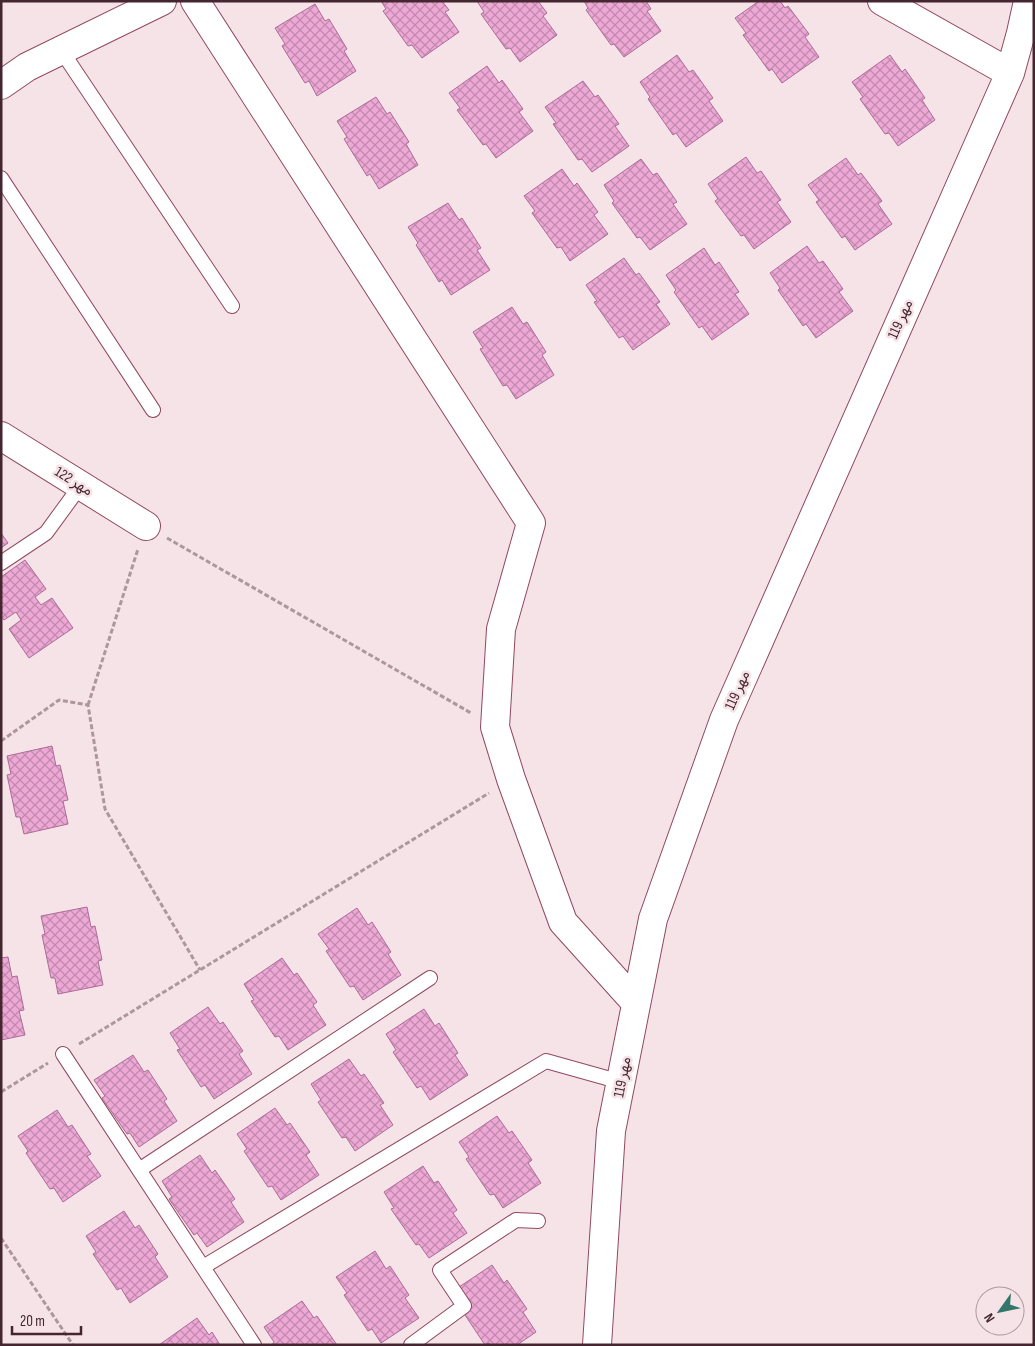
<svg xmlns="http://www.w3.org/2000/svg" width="1035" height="1346" viewBox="0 0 1035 1346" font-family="'Sofia Sans Condensed','Noto Sans Arabic',sans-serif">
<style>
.building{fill:url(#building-cross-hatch);stroke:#ac6c97}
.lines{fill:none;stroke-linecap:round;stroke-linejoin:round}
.service-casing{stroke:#904961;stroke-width:16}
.minor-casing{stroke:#904961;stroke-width:30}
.path{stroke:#ae969d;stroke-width:3;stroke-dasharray:5 2.5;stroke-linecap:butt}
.service{stroke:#fff;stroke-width:14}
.minor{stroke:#fff;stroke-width:28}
.labels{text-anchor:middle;stroke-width:5;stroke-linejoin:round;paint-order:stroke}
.street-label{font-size:15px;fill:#452630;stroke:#f5e3e8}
</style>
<defs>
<pattern id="building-cross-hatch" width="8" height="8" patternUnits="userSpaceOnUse" patternTransform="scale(1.25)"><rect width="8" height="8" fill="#eda8d6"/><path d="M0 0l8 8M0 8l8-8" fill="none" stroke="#c289ae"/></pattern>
</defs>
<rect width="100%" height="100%" fill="#f5e3e8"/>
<path class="building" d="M381,1H442L449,10L445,12L459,32L422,58L412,45L408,46L383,11L386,9Z
M477,1H538L547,13L543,16L557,35L520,62L510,48L506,49L481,14L484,12Z
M584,1H646L651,9L647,11L661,31L624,57L614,44L611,45L586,10L588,8Z
M759,1H780L785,8L788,6L809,34L805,37L819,57L782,83L772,69L769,71L743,35L746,33L735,18Z
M315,4L325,21L329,19L347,49L344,51L356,71L317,96L309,81L305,83L282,46L285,44L275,28Z
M677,55L689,72L693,70L713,98L709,101L723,121L686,147L676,133L673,135L648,99L650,97L640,82Z
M890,55L902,72L905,69L925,98L922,100L935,120L898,146L889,133L885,134L860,99L863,97L852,82Z
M487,66L499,83L502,80L523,109L519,112L533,131L496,158L486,144L483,145L457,110L460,108L449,93Z
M583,81L595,97L598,95L619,124L615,126L629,146L592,172L582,159L578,160L553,124L556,123L545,107Z
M376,97L387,114L390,112L409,142L406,144L418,165L379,189L370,174L367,176L344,139L347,137L337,121Z
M746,157L757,173L761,171L781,200L777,202L791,222L754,249L744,235L741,236L715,201L718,199L708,184Z
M846,158L858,175L861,173L882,201L878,204L892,224L855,250L845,236L842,238L816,202L819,200L808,185Z
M641,159L653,175L657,173L677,202L673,204L687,224L650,250L640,237L637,238L612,203L614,201L604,185Z
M562,169L574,186L577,183L598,212L594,215L608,234L570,261L561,247L557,248L532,213L535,211L524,196Z
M448,203L459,220L462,218L481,248L477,250L490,270L451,295L442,280L439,282L416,245L418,243L408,227Z
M807,246L819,263L823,261L843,289L839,292L853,311L816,338L806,324L803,326L778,290L780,288L770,273Z
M704,248L715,265L719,262L739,292L735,294L749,314L712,340L702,326L699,328L674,292L676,290L666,275Z
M624,258L636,275L639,273L660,302L656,304L670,324L633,350L623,336L619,338L594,302L597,301L586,285Z
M512,307L523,324L527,322L546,352L542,355L554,375L516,399L507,385L503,386L480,349L483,348L473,332Z
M1,533L8,543L1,548Z
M25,560L46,589L35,597L41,605L52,598L73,628L29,658L9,629L21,620L16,612L4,620L1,616V577Z
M52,746L56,766L60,765L68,800L63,801L68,824L24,834L20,817H16L7,775L11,774L7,756Z
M87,907L91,927L95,926L102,960L98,961L103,985L58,994L55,978H51L42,935L45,934L41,916Z
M357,908L368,925L372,922L391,952L388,954L401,975L363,1000L354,986L350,987L326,951L329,949L318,934Z
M8,957L12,977L17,976L24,1010L19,1011L25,1035L1,1040V958Z
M282,958L294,975L297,973L317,1002L313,1005L326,1025L288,1050L279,1036L275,1037L251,1001L254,1000L244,984Z
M208,1007L220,1024L223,1022L243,1051L239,1054L252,1074L214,1099L205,1085L201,1087L177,1050L180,1049L170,1033Z
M424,1009L435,1026L439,1023L458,1053L455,1055L468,1075L430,1100L421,1086L417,1088L393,1052L396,1050L386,1034Z
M133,1055L144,1072L148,1070L167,1099L164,1101L177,1121L139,1147L130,1133L127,1134L102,1098L105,1096L94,1080Z
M349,1059L361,1076L364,1074L384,1103L380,1105L393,1125L355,1151L346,1137L342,1138L318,1102L321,1100L311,1084Z
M275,1108L287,1125L290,1123L310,1152L306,1155L319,1175L281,1200L272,1186L268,1187L244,1151L247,1149L237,1134Z
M57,1110L68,1127L72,1125L91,1154L87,1156L101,1176L63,1202L54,1188L50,1189L26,1153L28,1151L18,1136Z
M497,1116L509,1133L512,1131L532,1160L528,1163L541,1183L503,1208L494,1194L490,1195L466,1159L469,1157L459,1142Z
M200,1155L212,1173L215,1170L235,1199L231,1202L244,1222L207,1247L197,1233L194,1235L169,1199L172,1197L162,1181Z
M423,1166L434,1183L438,1181L457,1210L453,1213L467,1233L429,1258L419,1244L416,1245L391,1209L394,1208L384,1192Z
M124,1211L135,1228L139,1225L158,1254L155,1257L168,1277L130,1303L121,1288L117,1290L93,1254L96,1252L86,1236Z
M375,1251L386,1269L390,1266L409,1295L405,1298L419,1318L381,1343L372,1329L368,1331L344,1295L347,1293L336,1277Z
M492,1265L504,1283L507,1280L527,1309L523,1312L536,1332L517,1345H490L489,1343L485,1345L461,1309L453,1291Z
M302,1301L314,1318L317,1316L337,1345H272L274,1342L264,1327Z
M197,1318L209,1335L212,1332L220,1345H159Z"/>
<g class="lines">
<g class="service-casing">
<path id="service" d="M61,50L232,306
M1,178L153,410
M1,563L46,533L81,485
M63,1054L254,1345
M139,1170L430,978
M203,1267L546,1061L621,1082
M411,1345L464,1306L440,1270L516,1220L538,1221"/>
</g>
<g class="minor-casing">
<path id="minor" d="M195,1L531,523L501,629L495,727L511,779L563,922L636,1003
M882,1L1010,73
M1,85L27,67L162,1
M1,436L146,526
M597,1345L611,1131L653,919L724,720L1010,73L1021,33L1028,1"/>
</g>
<path class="path" d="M167,538L471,713
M88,705L138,549
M1,741L59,700L88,705L105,809L200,970
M79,1044L489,793
M1,1092L48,1063
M1,1238L73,1345"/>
<use href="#service" class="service"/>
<use href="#minor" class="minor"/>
</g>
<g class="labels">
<g class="street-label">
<text transform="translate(900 319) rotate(-66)" y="5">مهر 119</text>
<text transform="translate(74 481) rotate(32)" y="5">مهر 122</text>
<text transform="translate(737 690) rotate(-66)" y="5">مهر 119</text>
<text transform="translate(622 1077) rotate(-79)" y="5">مهر 119</text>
</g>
</g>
<rect width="1035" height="1346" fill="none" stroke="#452630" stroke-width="5"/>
<g transform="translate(1000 1311) rotate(237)"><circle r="24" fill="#f5e3e8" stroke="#af979e"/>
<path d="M0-4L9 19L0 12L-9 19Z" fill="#33776b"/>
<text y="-8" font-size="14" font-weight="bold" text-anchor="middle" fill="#452630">N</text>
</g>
<path d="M12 1326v8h69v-8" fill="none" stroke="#452630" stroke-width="2.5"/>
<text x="20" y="1326" font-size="15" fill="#452630" stroke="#f5e3e8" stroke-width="4" paint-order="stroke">20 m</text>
</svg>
